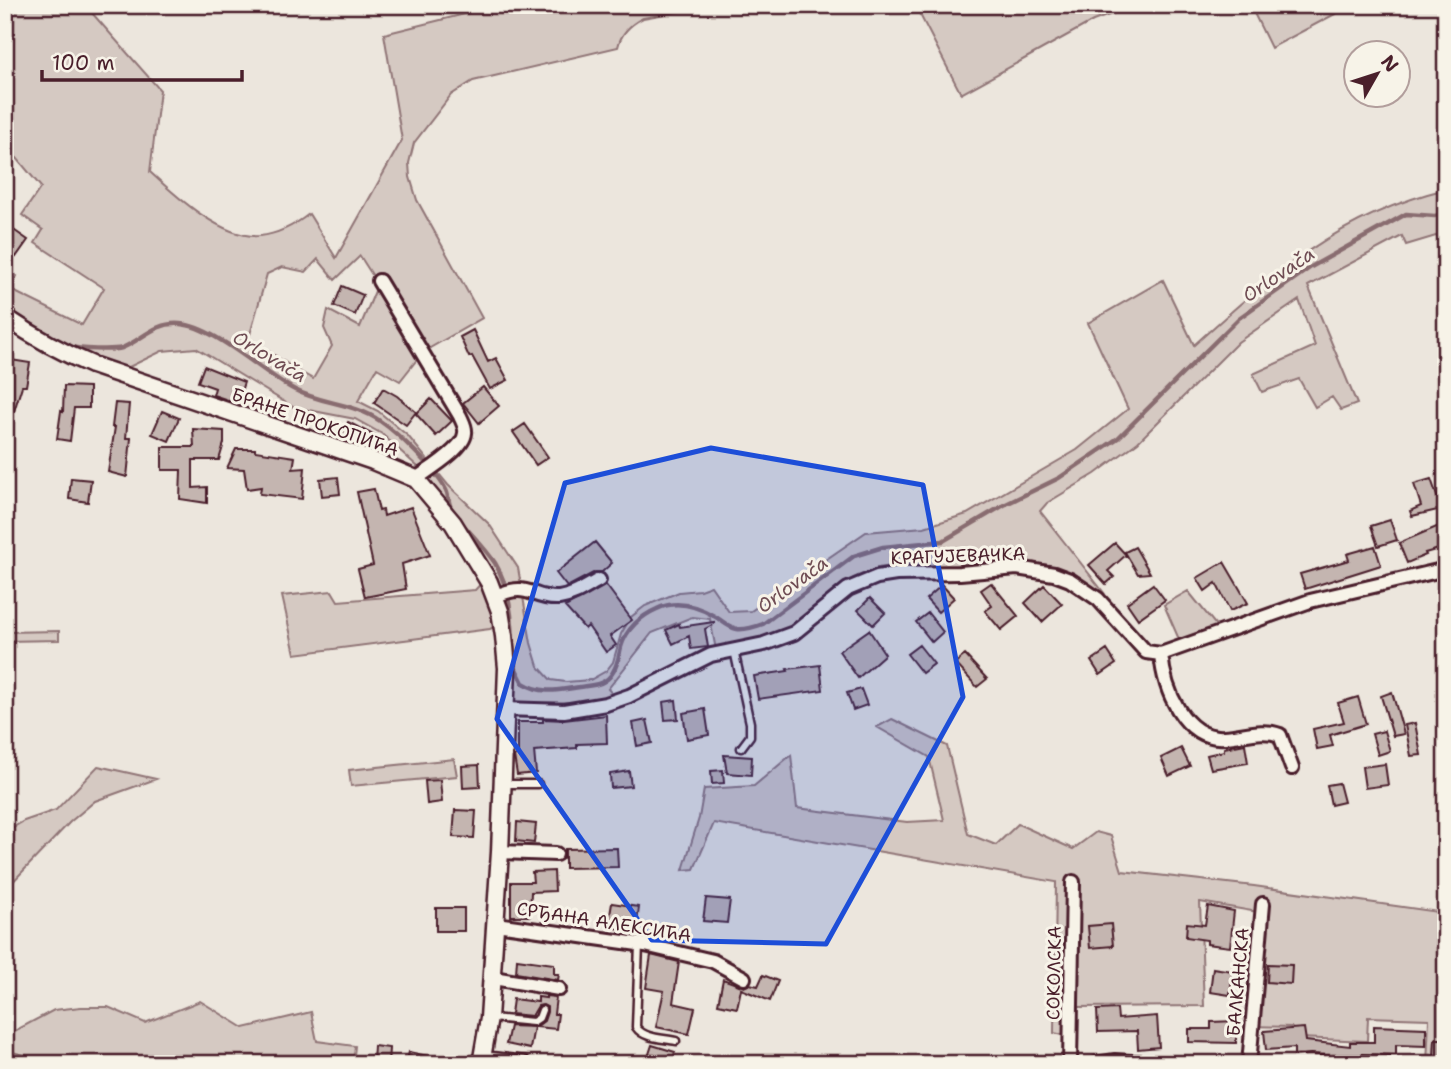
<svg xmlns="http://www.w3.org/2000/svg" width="1451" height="1069" viewBox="0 0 1451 1069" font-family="'Shantell Sans',sans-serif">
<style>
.green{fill:#d5c9c2;stroke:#907476;stroke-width:2;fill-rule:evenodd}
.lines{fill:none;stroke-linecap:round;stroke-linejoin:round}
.stream{stroke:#896c6f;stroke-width:4.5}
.building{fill:#c4b5b0;stroke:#4a1f2b;stroke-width:2}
.service-casing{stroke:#4a1f2b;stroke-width:11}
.minor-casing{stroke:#4a1f2b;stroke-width:18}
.tertiary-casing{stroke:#4a1f2b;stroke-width:21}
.service{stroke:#f7f3e8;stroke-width:6}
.minor{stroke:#f7f3e8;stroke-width:12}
.tertiary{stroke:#f7f3e8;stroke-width:16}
.marked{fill:#1d4ed8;fill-opacity:0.2;stroke:#1d4ed8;stroke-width:5;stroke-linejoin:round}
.labels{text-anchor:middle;stroke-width:6;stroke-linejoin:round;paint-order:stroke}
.street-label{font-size:18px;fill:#4a1f2b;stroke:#f7f3e8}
.water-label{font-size:19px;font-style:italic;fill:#6f4c53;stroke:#f7f3e8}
</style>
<rect width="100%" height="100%" fill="#ece6dd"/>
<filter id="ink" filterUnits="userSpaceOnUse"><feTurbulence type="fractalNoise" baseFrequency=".0143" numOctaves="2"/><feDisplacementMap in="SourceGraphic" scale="14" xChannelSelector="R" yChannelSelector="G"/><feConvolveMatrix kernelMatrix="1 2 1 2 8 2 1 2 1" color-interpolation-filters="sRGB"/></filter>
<g filter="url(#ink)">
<path class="green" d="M5,5H85L160,90L150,172C176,196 222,239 260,236C279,234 295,225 309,214L336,258L402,140L384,34L501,5H716L643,18C631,24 621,33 618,47L473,81L451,95L414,143L409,163L410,177L417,200L482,318L423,352L400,381L377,368L358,401L378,411L408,436L448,485L489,524L518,568L531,643L538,666L551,680L566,682L590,680L606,671L613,662L621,634L631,617L645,606L679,592L700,590L711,586L729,612L751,611L866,532L924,527L967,514L1077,450L1128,409L1088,323L1163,280L1194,345C1273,274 1339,215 1446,189V233L1406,245L1402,236L1308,286L1357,404L1341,410L1332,397L1315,407L1299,379L1262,392L1253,374L1315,346L1299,300L1238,342L1138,442L1095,474L1047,503L1040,511L1105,594L1065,570L1023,560L986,561L933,569L910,564L877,568L853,578L794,628L774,638L716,650L710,619L692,617L652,633L608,689L614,696L595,702L504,703L501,623L490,629L295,654L282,596L332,591L338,601L475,590L487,577L408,476L419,468L382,434L355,419L293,407L196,348L162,351L127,368H101L5,318V268L17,276L9,289L82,325L104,288L35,243L43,230L22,215L41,187L17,158L5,152ZM360,256L378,284L360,327L328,310L324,328L332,346L313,379L295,369L249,338L267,274L282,267L306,272L318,259L335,280Z
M915,5H1136L1093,21L961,94Z
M1250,5H1352L1271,48Z
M1188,591L1219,629L1181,644L1164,605Z
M59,631V640L5,641V632Z
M892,719L947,746L968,834L996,845L1018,824L1073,849L1096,832L1111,836L1122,871L1254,886L1446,913V1064H1427L1429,1019L1368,1017L1367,1041L1299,1038L1291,1027L1245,1026L1252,982L1258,912L1200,902L1204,1006L1076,1007L1063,1035L1054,1033L1056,882L714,823L694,869L683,870L699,818L704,789L754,786L791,755L797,808L907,822L944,820L929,757L877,727Z
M454,759L457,776L351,786L349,770Z
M98,766L156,779L95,801L70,822L5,890V840L12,828L24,821L56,810Z
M200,1001L244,1028L311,1012L317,1041L355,1046L353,1064H57L5,1050V1032L11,1033L54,1010L81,1007H108L145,1023Z"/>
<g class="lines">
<path class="stream" d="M69,347C80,349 112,351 122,348C143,339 155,322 180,324C214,326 264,374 295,390C322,404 355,403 380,421C399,434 436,470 446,490C449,496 448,504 452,510
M459,520C471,534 485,548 495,563C510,588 513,621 513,650
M514,665L523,683C543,695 559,690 580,687C593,685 606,685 613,672C618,664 619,655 621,647C626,629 641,616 657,609C677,599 697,606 714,616C722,620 727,627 737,629C746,630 755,627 763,624L854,556L883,547L943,541L1004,505L1059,478L1118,438L1239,318L1311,267L1406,214L1435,216L1446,212"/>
</g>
<path class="building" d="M5,224L28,240L16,257L5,249Z
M342,286L363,295L355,315L334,306Z
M473,330L488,362L496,358L508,380L490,389L472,356L469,357L460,337Z
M11,360L30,363L26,386H22L14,411L5,409V391Z
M204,366L244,382L237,403L213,395L215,388L198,382Z
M64,386L89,387V408H74L70,441L57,439L61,411L63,412Z
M483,387L499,406L479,423L463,403Z
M383,388L397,396L416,412L406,425L374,403Z
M431,399L452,421L436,436L416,414Z
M115,403L129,404L126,438H131L127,477L108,472L115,427H112Z
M162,411L179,418L169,441L152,434Z
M348,422L377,437L371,449L339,438Z
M525,424L548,457L536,465L513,432Z
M193,429L224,431V443L219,460H193V488L207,487V503L180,499L181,470H162V447H194Z
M236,449H255V451L295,457L293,469L305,468L302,499L260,494L261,487L247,489L244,469L227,468Z
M338,477L340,494L322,496L320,479Z
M71,478L91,480L88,502L69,499Z
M1431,479L1438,499L1446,496V508L1412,516L1410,511L1421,506L1414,484Z
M374,489L379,511L383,510L384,516L411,507L430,555L402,564L406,589L365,597L358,569L373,565L357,492Z
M1390,520L1397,540L1378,546L1371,526Z
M1446,523V547L1425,553L1426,555L1407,563L1399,543Z
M595,542L612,563L602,572H595L567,587L556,573Z
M1115,543L1126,555L1108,571L1114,577L1106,584L1089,565Z
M1375,546L1381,565L1305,589L1300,574L1349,560L1347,554Z
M1135,547L1150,573L1138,574L1125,552Z
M1224,562L1248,603L1230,611L1216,583L1205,591L1197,578Z
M991,583L1018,616L1001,630L985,611L992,606L981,590Z
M1153,584L1165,600L1138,619L1127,603Z
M606,585L632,620L610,636L616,645L606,652L588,626L585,629L565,607Z
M942,585L954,598L938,612L926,599Z
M1044,585L1062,604L1042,622L1025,603Z
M870,598L885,613L873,625L858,610Z
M928,613L943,632L932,642L916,622Z
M714,622V624L705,629L708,647L691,649L689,636L673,644L666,630L679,624L680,627Z
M869,630L885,654L858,678L839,651Z
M919,645L934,664L922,673L907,654Z
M1107,650L1116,664L1100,675L1091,661Z
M965,655L987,679L977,687L955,663Z
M820,665L823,690L758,699L754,676L788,671L787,669Z
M861,689L867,705L853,710L847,693Z
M1392,692L1404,734L1393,736L1381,696Z
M1358,697L1366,724L1330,735L1333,746L1317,749L1313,729L1344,722L1338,703Z
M676,700L678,719L665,720L663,702Z
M705,709L709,735L687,739L683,713Z
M606,715L607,743L577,744V748L534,751L536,773L517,775L514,756L518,755V722H543V719L564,720Z
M647,720L652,743L637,746L633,723Z
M1415,723L1421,755L1411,756L1405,725Z
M1384,731L1390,751L1378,755L1372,734Z
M1245,744L1248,763L1211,769L1207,755L1224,751V748Z
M1181,748L1190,766L1169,776L1161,758Z
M724,755L752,757L751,775L727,773Z
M1385,764L1388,785L1365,788L1362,767Z
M479,765L480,787L463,788L462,766Z
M723,770L724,783L712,784L711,771Z
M629,771L631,786L611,788L610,774Z
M440,780L442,802L427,804L425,781Z
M1339,783L1344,802L1331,805L1327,785Z
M455,810L476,811L474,838L453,837Z
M517,822L536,824L534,843L516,841Z
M617,848L618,867L565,868V849Z
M554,871L555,891L531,892L530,916H511V882H533L532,872Z
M706,898L730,900L727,923L703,921Z
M612,903L639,907L636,931L608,927Z
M1208,906L1234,911L1230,947L1207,944V940L1186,937L1187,923L1205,925Z
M436,908H464V931H436Z
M1111,924L1113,946L1090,948L1088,926Z
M651,955L679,962L673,1003L695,1008L689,1034L656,1027L664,991L646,988Z
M517,959L554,964V974H559L558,980L516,973Z
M1268,964L1292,965L1291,984L1267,982Z
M1213,968L1233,971L1230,995L1210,992Z
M763,975L778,981L770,1001L741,989L737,1008L718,1004L723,979L744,987L750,984L758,986Z
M546,996L556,997L554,1014H558L556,1029L536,1027L544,1021L547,1012V1007L543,1005L538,1006L532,1016L511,1014L513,999L538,1002V997L546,998Z
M1117,1009L1118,1019L1157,1016L1159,1047L1138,1049L1137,1031L1098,1032L1097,1010Z
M1236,1021V1043L1189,1042V1029H1211V1022Z
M510,1026L534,1027L530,1049L506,1044Z
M1374,1026L1426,1028V1046L1396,1045V1055L1362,1054V1059L1311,1054L1294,1056V1048L1266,1050L1264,1031L1304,1028L1306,1041L1350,1046V1042H1374Z
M1435,1039H1446V1057L1434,1056Z
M652,1045L675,1052L672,1064H659L647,1060Z
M374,1046L389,1048L388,1064L373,1062Z
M409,1052L442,1059V1064H406Z"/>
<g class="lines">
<g class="service-casing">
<path id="service" d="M734,650L750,723V736L741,748
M503,784H538
M639,944L636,1027C644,1039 663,1038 676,1041
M491,1018L533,1022L539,1018L542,1010
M484,1055L525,1060L530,1064"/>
</g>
<g class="minor-casing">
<path id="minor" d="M379,281L460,416C462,421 466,427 465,433C464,449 428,470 416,479
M494,597C530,580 530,600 559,598C574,596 586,587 599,580
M1161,654C1164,689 1183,740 1225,737C1243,736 1262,728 1280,735L1292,768
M505,709L564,711L606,704L629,696L711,655L764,644L794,633L848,589L877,577L896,574L960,573L1017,568L1054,574L1070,580L1098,599L1146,652L1161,654L1310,601L1446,569
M500,852L556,854
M496,924L645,945L713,961L744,978
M493,978L559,989
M1070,1064L1073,882
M1096,1064L1115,1061L1165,1064
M1249,1064L1263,904"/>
</g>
<g class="tertiary-casing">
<path id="tertiary" d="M5,317C33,336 61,352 92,365L373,461L416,479L453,523L489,582L500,611L504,636L507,668L500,852L489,1018L481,1064"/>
</g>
<use href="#service" class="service"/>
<use href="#minor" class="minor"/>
<use href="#tertiary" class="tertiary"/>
</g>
</g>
<path class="marked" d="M711,448L923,485L963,697L826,944L652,940L497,719L565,483Z"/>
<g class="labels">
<g class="street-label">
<text transform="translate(315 422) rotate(19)" y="6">БРАНЕ ПРОКОПИЋА</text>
<text transform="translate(958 556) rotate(-2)" y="6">КРАГУЈЕВАЧКА</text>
<text transform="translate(604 922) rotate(9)" y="6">СРЂАНА АЛЕКСИЋА</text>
<text transform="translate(1054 973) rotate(-89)" y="6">СОКОЛСКА</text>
<text transform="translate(1238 982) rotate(-85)" y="6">БАЛКАНСКА</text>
</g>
<g class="water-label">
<text transform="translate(1278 274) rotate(-34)" y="7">Orlovača</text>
<text transform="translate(270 356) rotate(31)" y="7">Orlovača</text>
<text transform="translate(792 584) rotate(-36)" y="7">Orlovača</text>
</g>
</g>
<rect width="1451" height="1069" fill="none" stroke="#f7f3e8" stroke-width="28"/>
<rect x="14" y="14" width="1423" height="1041" fill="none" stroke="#4a1f2b" stroke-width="2.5" filter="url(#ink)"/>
<g transform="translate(1377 74) rotate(51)"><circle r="33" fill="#f7f3e8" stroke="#b29e9c" stroke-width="2"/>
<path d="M0-5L12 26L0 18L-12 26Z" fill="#4a1f2b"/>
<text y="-10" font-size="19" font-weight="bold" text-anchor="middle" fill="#4a1f2b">N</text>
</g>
<path d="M42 70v10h200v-10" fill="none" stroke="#4a1f2b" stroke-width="3.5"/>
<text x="52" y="70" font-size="21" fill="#4a1f2b" stroke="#f7f3e8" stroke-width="5" paint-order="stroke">100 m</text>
</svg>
